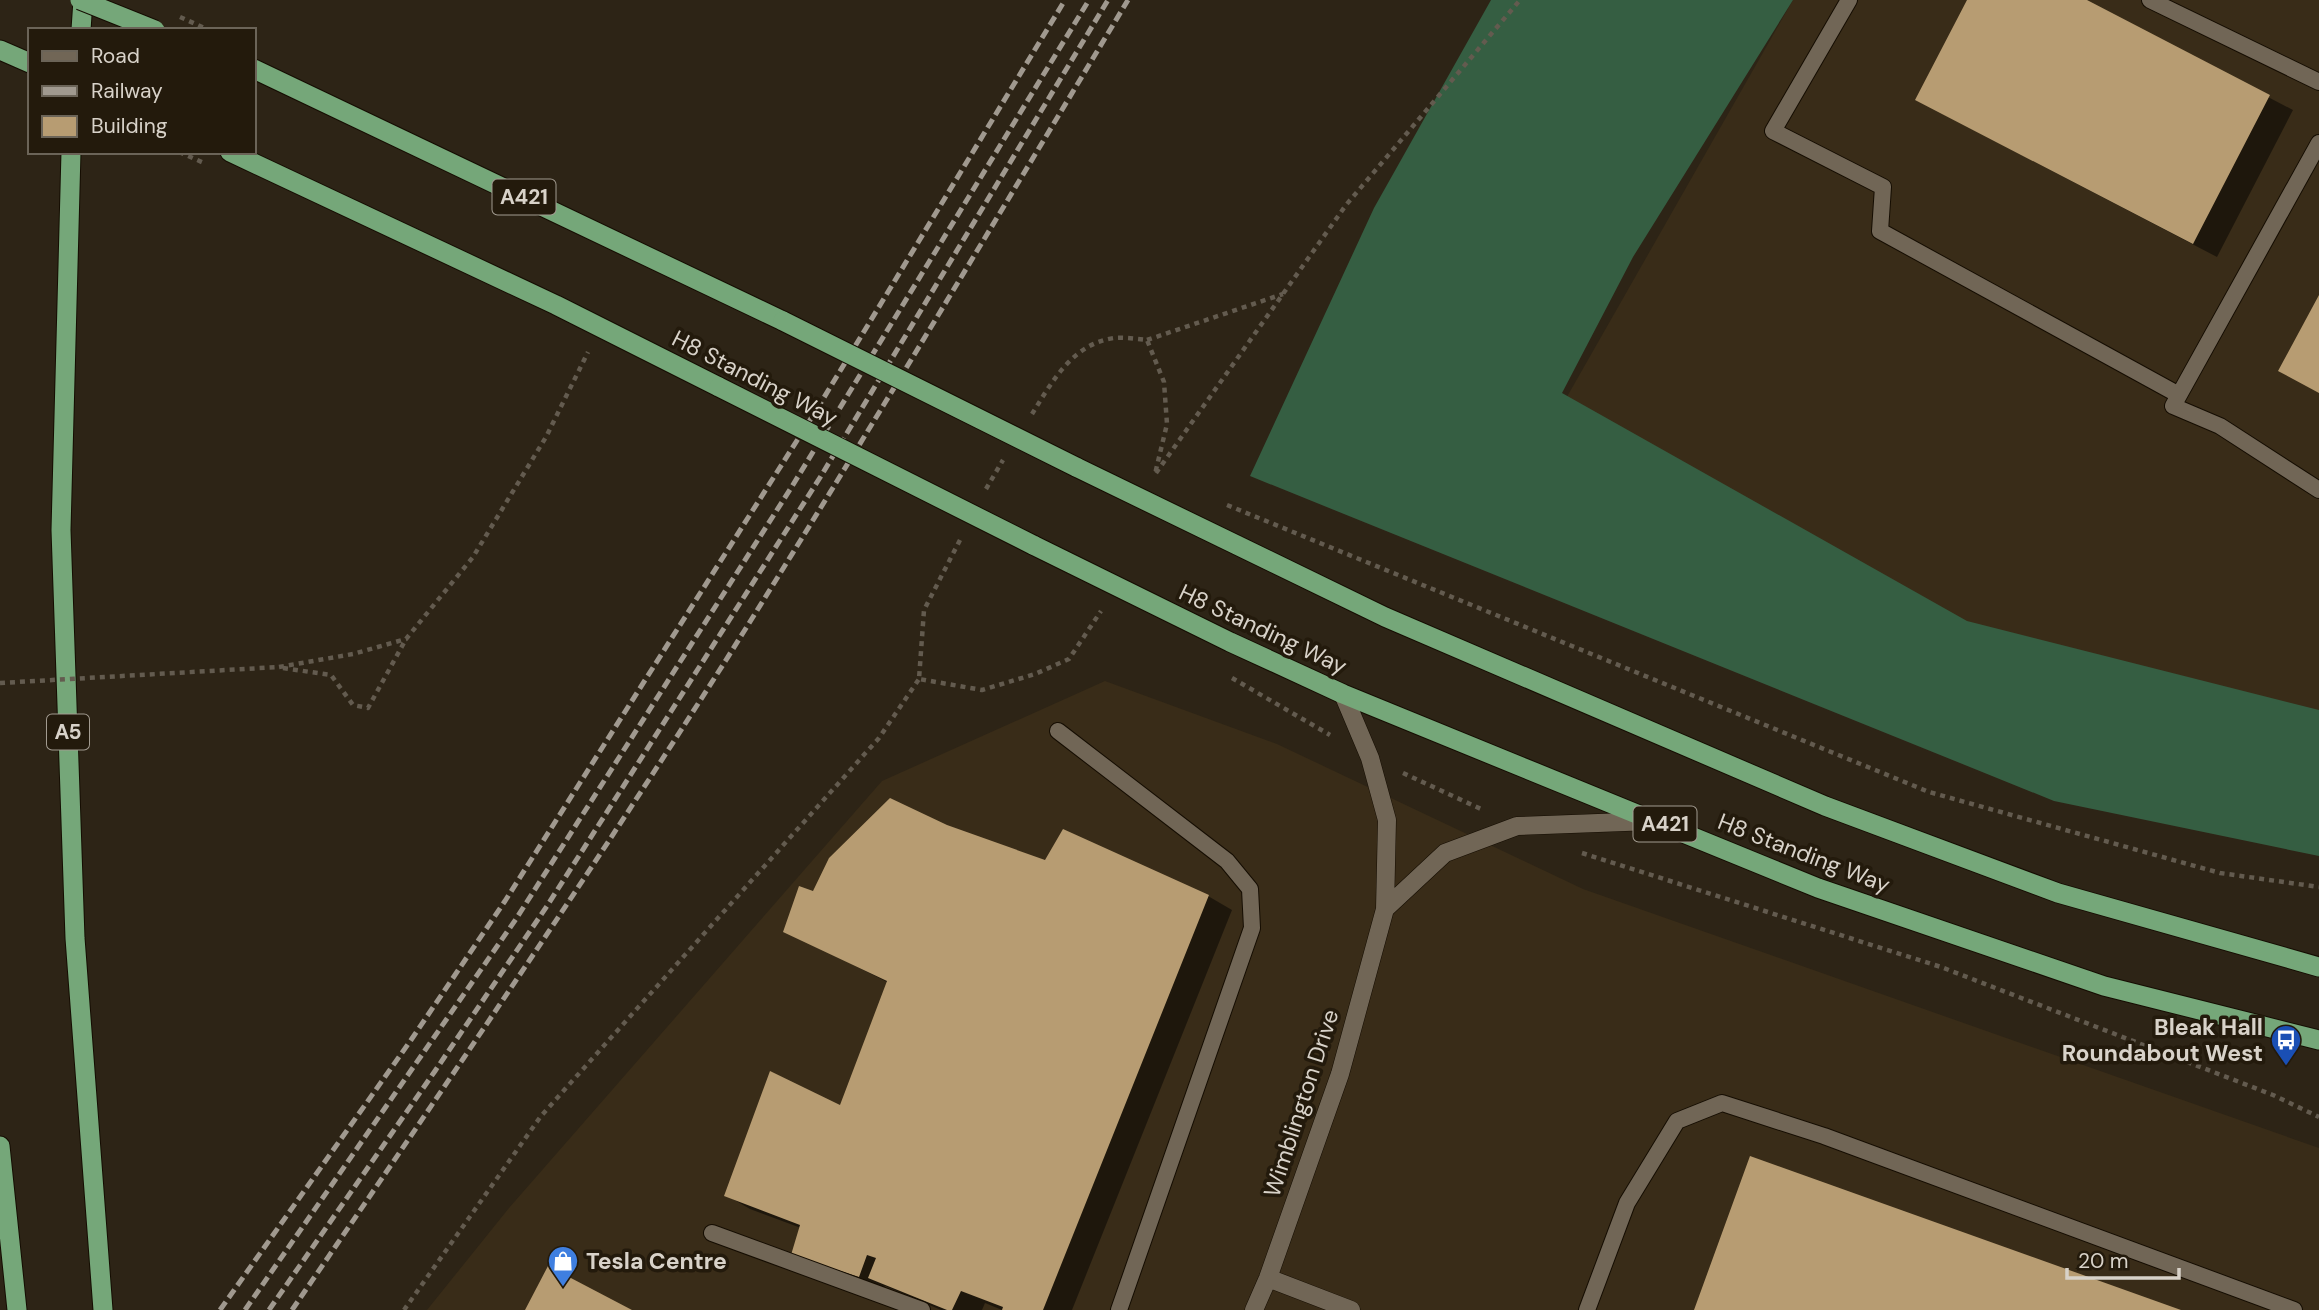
<svg xmlns="http://www.w3.org/2000/svg" width="2319" height="1310" viewBox="0 0 2319 1310" font-family="'DM Sans',sans-serif">
<style>
.built{fill:#392c18}
.forest{fill:#355e42}
.shadow{fill:#0007}
.building{fill:#b79c72}
.lines{fill:none;stroke-linecap:round;stroke-linejoin:round}
.service-casing{stroke:#150d02;stroke-width:18}
.minor-casing{stroke:#150d02;stroke-width:19}
.trunk-casing{stroke:#150d02;stroke-width:21}
.path{stroke:#635b4f;stroke-width:4.5;stroke-dasharray:5 5;stroke-linecap:butt}
.service{stroke:#716656;stroke-width:16}
.minor{stroke:#716656;stroke-width:18}
.trunk{stroke:#75a779;stroke-width:19}
.rail{stroke:#a0998f;stroke-width:5;stroke-dasharray:10 5;stroke-linecap:butt}
.trunk-bridge-casing{stroke:#150d02;stroke-width:21;stroke-linecap:butt}
.path-bridge{stroke:#635b4f;stroke-width:4.5;stroke-dasharray:5 5;stroke-linecap:butt}
.trunk-bridge{stroke:#75a779;stroke-width:19}
.labels{text-anchor:middle;stroke-width:7;stroke-linejoin:round;paint-order:stroke}
.shield{fill:#231a0c;stroke:#a29b90;stroke-width:2}
.shield-label{font-size:21px;font-weight:bold;fill:#d8d2c9}
.street-label{font-size:23px;fill:#d8d2c9;stroke:#231a0c}
.poi-label{font-size:23px;font-weight:bold;fill:#d8d2c9;stroke:#231a0c;text-anchor:end}
</style>
<rect width="100%" height="100%" fill="#2d2416"/>
<path class="built" d="M1793,0H2319V718L1963,624L1564,402Z
M1105,681L1277,744L1583,889L2319,1148V1310H427L509,1208L882,781Z"/>
<path class="forest" d="M1491,0H1793L1633,257L1562,393L1967,621L2319,710V856L2054,801L1250,476L1374,208Z"/>
<path class="shadow" d="M1969,0H2083L2293,110L2217,257L1941,113Z
M947,826L1045,862L1208,896L1232,910L1072,1310H1002L985,1303L982,1310H941L885,1286L883,1289L817,1268L801,1228L750,1209L726,1195L841,1107L889,983L786,931L814,893Z"/>
<path class="building" d="M1967,0H2087L2270,95L2193,244L1915,100Z
M2319,295V393L2278,371Z
M890,798L947,825L1045,860L1063,829L1209,895L1043,1310H1002L1003,1307L961,1291L952,1310H947L868,1278L876,1258L867,1255L859,1277L791,1255L800,1225L724,1196L770,1071L840,1105L887,981L783,932L799,886L813,891L829,858Z
M1750,1156L2181,1310H1694Z
M548,1266L632,1310H525Z"/>
<g class="lines">
<g class="service-casing">
<path id="service" d="M1849,0L1773,131L1883,187L1880,231L2179,395
M2150,0L2319,82
M2319,143L2173,406L2220,426L2319,490
M1058,731L1227,861L1250,889L1252,928L1119,1310
M712,1233L922,1310
M1587,1310L1627,1203L1677,1121L1722,1103L1824,1136L2294,1310"/>
</g>
<g class="minor-casing">
<path id="minor" d="M1385,909L1445,853L1517,826L1652,821
M1268,1278L1351,1310
M1254,1310L1268,1278L1340,1074L1385,909L1387,820L1370,758L1343,694"/>
</g>
<g class="trunk-casing">
<path id="trunk" d="M81,30L83,0
M0,50L30,63
M254,69L783,321
M71,152L61,530L75,938L103,1310
M230,152L556,305L719,387
M1076,467L1385,617L1825,806L2058,893L2319,967
M1033,545L1230,642L1343,694L1818,888L2104,986L2319,1040
M0,1146L17,1310"/>
</g>
<path class="path" d="M180,17L209,30
M179,152L204,163
M1147,340L1283,294
M1032,414C1052,382 1072,344 1114,338C1124,337 1136,339 1147,340L1164,382L1167,424L1155,474
M1156,473L1346,205L1520,0
M986,489L1003,460
M1227,505L1929,792L2220,873L2319,887
M960,540L924,610L919,679L982,690L1035,674L1069,659L1101,611
M279,667L353,654L406,639L473,557L546,437L588,352
M283,668L331,675L353,705L368,708L406,639
M1232,678L1330,735
M1403,773L1481,809
M1582,853L1941,967L2273,1095L2319,1117
M404,1310L541,1116L879,738L919,679"/>
<use href="#service" class="service"/>
<use href="#minor" class="minor"/>
<use href="#trunk" class="trunk"/>
<path class="rail" d="M220,1310L411,1040L505,901L817,409L1065,0
M245,1310L516,919L791,488L1089,0
M269,1310L435,1071L547,906L821,476L1108,0
M292,1310C439,1095 586,880 726,660C863,442 995,221 1128,0"/>
<g class="trunk-bridge-casing">
<path id="trunk-bridge" d="M80,0L155,30
M783,321L1076,467
M719,387L1033,545"/>
</g>
<path class="path-bridge" d="M0,683L279,667"/>
<use href="#trunk-bridge" class="trunk-bridge"/>
</g>
<defs>
<g id="bus-pin" transform="scale(1.575)"><path d="M0 17L-7.5 6A9.5 9.5 0 1 1 7.5 6Z" fill="#1a4fb4" stroke="#231a0c"/><path d="M-5-6H5V4H4V6H2V4H-2V6H-4V4H-5ZM-3.5-4V0h7V-4ZM-3.5 1.2v1.5H-2V1.2ZM2 1.2v1.5H3.5V1.2Z" fill="#fff"/></g>
<g id="shop-pin" transform="scale(1.575)"><path d="M0 17L-7.5 6A9.5 9.5 0 1 1 7.5 6Z" fill="#3f7fe0" stroke="#231a0c"/><path d="M-5-2.5h2.3a2.7 3.5 0 0 1 5.4 0H5L5.5 6h-11ZM-1.5-2.5h3a1.5 2.3 0 0 0-3 0Z" fill="#fff"/></g>
</defs>
<g fill-rule="evenodd">
<use href="#bus-pin" x="2286" y="1040"/>
<use href="#shop-pin" x="563" y="1261"/>
</g>
<g class="labels">
<g class="shield">
<rect x="492.5" y="179.5" width="63" height="35" rx="5"/>
<rect x="47" y="714.5" width="42" height="35" rx="5"/>
<rect x="1633.5" y="806.5" width="63" height="35" rx="5"/>
</g>
<g class="shield-label">
<text x="524" y="204">A421</text>
<text x="68" y="739">A5</text>
<text x="1665" y="831">A421</text>
</g>
<g class="street-label">
<text transform="translate(755 378) rotate(27)" y="8">H8 Standing Way</text>
<text transform="translate(1263 629) rotate(25)" y="8">H8 Standing Way</text>
<text transform="translate(1804 853) rotate(21)" y="8">H8 Standing Way</text>
<text transform="translate(1301 1103) rotate(-72)" y="8">Wimblington Drive</text>
</g>
<g class="poi-label">
<text x="2263" y="1035">Bleak Hall<tspan x="2263" dy="26">Roundabout West</tspan></text>
<text x="586" y="1269" text-anchor="start">Tesla Centre</text>
</g>
</g>
<rect x="28" y="28" width="228" height="126" fill="#231a0c" stroke="#6b6458" stroke-width="2"/>
<rect x="42" y="51" width="35" height="10" fill="#716656" stroke="#6b6458" stroke-width="2"/>
<text x="91" y="63" font-size="21" fill="#d8d2c9">Road</text>
<rect x="42" y="86" width="35" height="10" fill="#a0998f" stroke="#6b6458" stroke-width="2"/>
<text x="91" y="98" font-size="21" fill="#d8d2c9">Railway</text>
<rect x="42" y="116" width="35" height="21" fill="#b79c72" stroke="#6b6458" stroke-width="2"/>
<text x="91" y="133" font-size="21" fill="#d8d2c9">Building</text>
<path d="M2067 1268v10h112v-10" fill="none" stroke="#d8d2c9" stroke-width="3.5"/>
<text x="2078" y="1268" font-size="21" fill="#d8d2c9" stroke="#231a0c" stroke-width="5" paint-order="stroke">20 m</text>
</svg>
